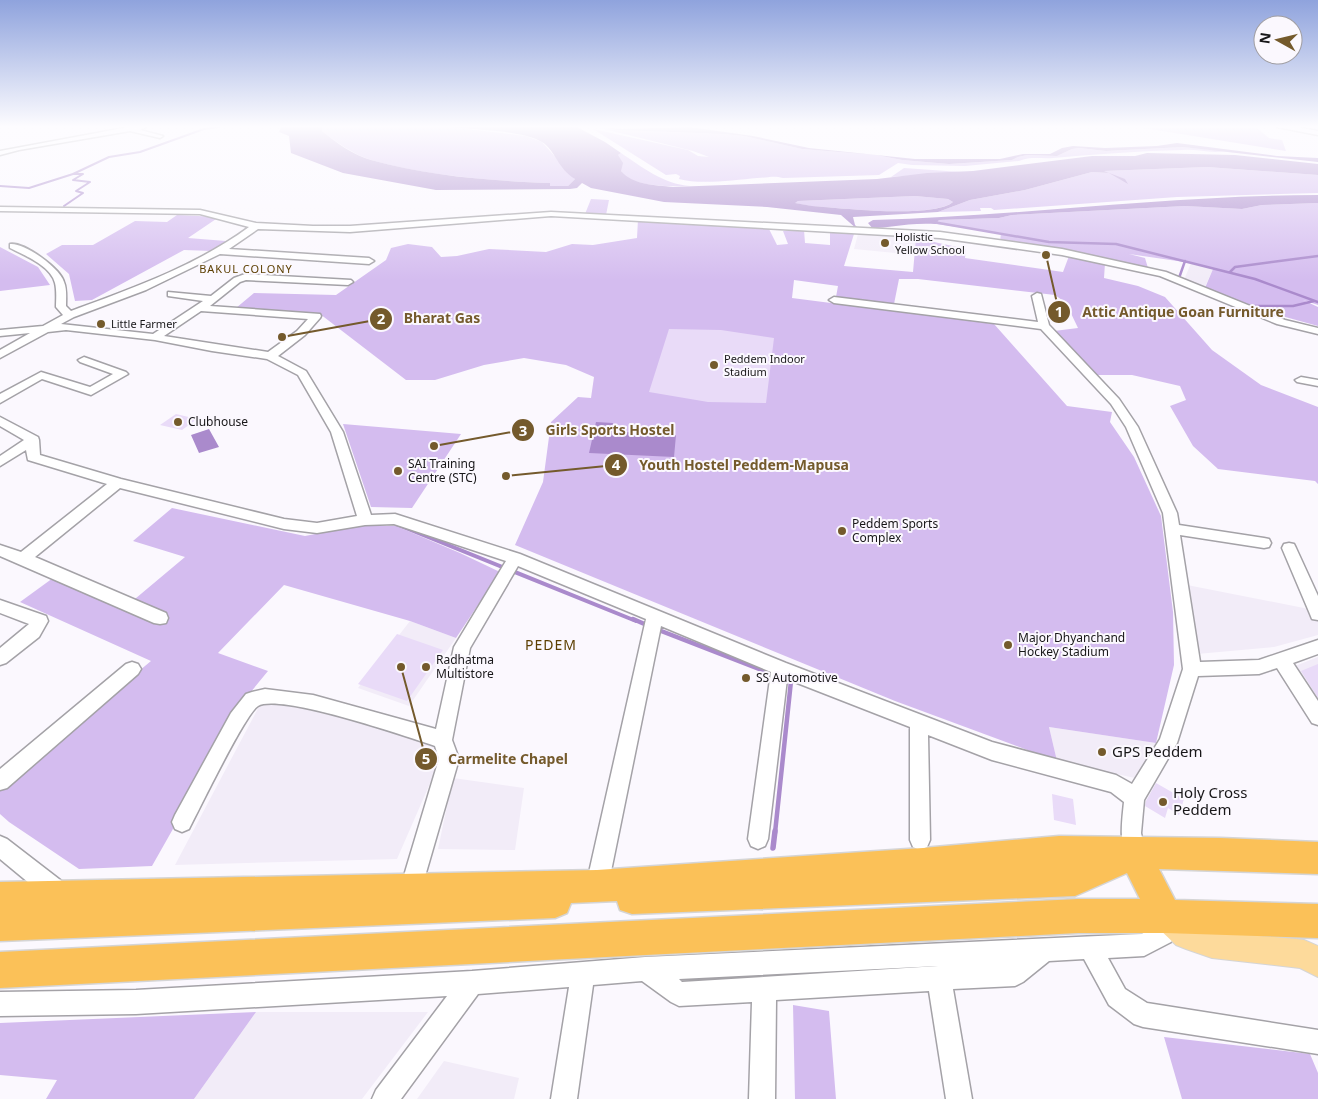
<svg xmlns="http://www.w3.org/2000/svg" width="1318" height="1099" viewBox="0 0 1318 1099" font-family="'Noto Sans',sans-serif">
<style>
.built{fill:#f2ecf8}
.green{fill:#d4bcef}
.water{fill:#aa8acc;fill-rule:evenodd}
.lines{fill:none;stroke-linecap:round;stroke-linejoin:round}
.stream-far4{stroke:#aa8acc;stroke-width:2}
.stream-far3{stroke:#aa8acc;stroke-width:2.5}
.stream-far2{stroke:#aa8acc;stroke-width:4}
.stream-far1{stroke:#aa8acc;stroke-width:4.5}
.stream{stroke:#aa8acc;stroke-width:5.5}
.building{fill:#e9dbf8}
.minor-casing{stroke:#a4a2a7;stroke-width:3}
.major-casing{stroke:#d5d5d6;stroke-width:2}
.highway-casing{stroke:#d5d5d6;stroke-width:3}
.minor{fill:#fff;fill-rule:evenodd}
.major{fill:#fdda9b;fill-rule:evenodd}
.highway{fill:#fbc158;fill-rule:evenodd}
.poi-dot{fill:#745a2c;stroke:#fbf8fe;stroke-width:2}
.labels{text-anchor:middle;stroke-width:4;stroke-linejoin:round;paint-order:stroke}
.far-poi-label{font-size:11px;fill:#181719;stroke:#fbf8fe;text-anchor:start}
.far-neighbourhood-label{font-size:11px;letter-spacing:1px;fill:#5d4003;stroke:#fbf8fe}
.poi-label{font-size:12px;fill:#181719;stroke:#fbf8fe;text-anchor:start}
.neighbourhood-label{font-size:14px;letter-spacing:1px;fill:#5d4003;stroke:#fbf8fe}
.near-poi-label{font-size:15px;fill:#181719;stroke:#fbf8fe;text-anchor:start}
.leader{fill:none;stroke:#745a2c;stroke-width:2}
.callout-dot{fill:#745a2c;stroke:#fbf8fe;stroke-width:2}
.mark-label{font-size:15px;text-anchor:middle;font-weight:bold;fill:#fff}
.callout-label{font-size:14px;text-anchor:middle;font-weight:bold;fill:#745a2c;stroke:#fbf8fe;stroke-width:4;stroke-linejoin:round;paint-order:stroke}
</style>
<rect width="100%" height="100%" fill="#fbf8fe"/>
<path class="built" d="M858,234L916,238V255L854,249Z
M1191,263L1213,269L1204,289L1184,280Z
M1187,585L1314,610L1318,619V635L1274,647L1197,654Z
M410,621L456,638L409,706L358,688Z
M1318,657V706L1290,668Z
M263,699L426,738L445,749L397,859L175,865Z
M1049,727L1156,743L1135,778L1057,761Z
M453,778L524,788L515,850L438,849Z
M256,1012H428L362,1099H194Z
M444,1061L519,1078L514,1099H417Z"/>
<path class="green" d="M322,127H450L526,136L542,142L575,179L568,186H550V183C494,181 425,176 371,160C353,154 337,143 322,131Z
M596,127L617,130L723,134L744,136L802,149L876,155L902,160L949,164L1012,160L1018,157L1027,155L1057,156L1072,149L1079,148L1106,151L1183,147L1225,151C1211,154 1198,149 1183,150C1140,151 1096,154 1053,158C1041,159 1031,156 1019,161L965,166L912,165L898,163L879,175L783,178C773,175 767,178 757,178C734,180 700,185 679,179L680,176L676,174L666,175L593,129L688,150L698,156L709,157L693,151Z
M1144,128H1257L1269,138L1282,140L1286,151Z
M621,153C642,167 663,184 690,186C674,187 628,187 621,171C618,167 618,160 618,155Z
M1207,167L1318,175V193L1177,197L994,210L991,208H980L981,211L938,212L970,200L1025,190L1092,172L1109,173L1103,171Z
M904,168L961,172L891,177Z
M915,196L948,199L953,202C931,219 842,208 811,206L794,203L798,201Z
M591,199L609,200L606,215L585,214Z
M1318,203V305L1303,300L1318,307V326L1264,311L1205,288L1213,269L1191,263L1129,254L1145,258L1148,268L1078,253L1000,242L1001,233L936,224L939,220L999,218L1012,215L1185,206L1242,209L1262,205Z
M177,215L219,217L188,238L226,241L212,251L184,250L92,300L75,301L69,274L46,254L62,245H93L135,221L167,222Z
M638,219L768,227L777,245L788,244L783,231L804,230L805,243L830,245V232L854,234L844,266L913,272L916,238L966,249L965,258L1063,272L1069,256L1105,263L1104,278L1138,286L1165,297L1212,350L1261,385L1318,407V484L1315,481L1218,469L1193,446L1170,406L1186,400L1180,386L1132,375H1097L1054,331L1078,328L1066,303L1055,295L918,279H899L894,304L836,297L838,286L794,280L792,298L994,324L1067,406L1112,412L1110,422L1134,457L1161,516L1173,612L1174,665L1156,743L1049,727L1057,761L895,701L515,545L543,482L551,422L578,397L591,398L594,377L566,365L524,358L484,365L435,380H406L320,314L236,308L254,293L336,295L386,260L391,248L408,244L432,247L441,257L457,256L489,249L546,252L572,244L593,245L637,238Z
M0,247L38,267L50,285L0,291Z
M343,424L461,434L412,508L371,507Z
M172,508L305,536L361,525L396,526L460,553L500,572L456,638L410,621L284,585L218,653L268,671L250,693L152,866L79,869L9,822L0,814V786L151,661L20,602L53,578L123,609L185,557L133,541Z
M793,1005L829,1011L836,1099H795Z
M256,1012L194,1099H46L57,1080L0,1075V1023Z
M1164,1037L1310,1054L1318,1073V1099H1182Z"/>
<path class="water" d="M281,127H322V131C337,143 353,155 371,160C427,176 493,181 550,183V186H568L575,179C558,169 555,150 542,142C523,130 473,130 450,127H577L605,142L621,153L618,155L623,163L621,171C633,185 655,185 673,187L877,179L927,173L973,171L1092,156H1135L1147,153L1235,155L1318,164V175L1207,167L1104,171L1125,179L1128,184L1109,173L1092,172L1025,190L970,200L938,212L853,217L855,225L859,229H873L868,223L873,220C1022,216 1169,195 1318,195V203L1262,205L1242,209L1185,206L1012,215L999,218L939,220L936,224C908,222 885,229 857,229L841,215L767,207L664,202L591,188L582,183L577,188L570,189L436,190L343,173L291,153L289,136L279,132ZM915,196L948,199L953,202C933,219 840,208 812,206L795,203L798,201Z
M602,127L620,129L690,127L753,136L809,148L915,159H1000L1023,154H1050L1062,148L1073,146L1105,148L1157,146L1177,143L1277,156L1318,158V162L1183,147L1106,151L1079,148L1072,149L1057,156L1027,155L1018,157L1012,160L949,164L902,160L876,155L802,149L744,136L723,134L617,130Z
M596,422L613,423L612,431L676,435L674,457L589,453Z
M209,429L219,447L199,453L191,435Z"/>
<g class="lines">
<path class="stream-far4" d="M0,186L29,188L73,174
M64,206L83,193L76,191L90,182L73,180L83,174H73L109,157L140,152L204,129L219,127"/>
<path class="stream-far3" d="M933,222L1049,242L1116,244L1255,279L1318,302
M1230,272L1235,267L1318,256
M1179,278L1185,261
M1247,306H1293L1314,301"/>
<path class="stream-far2" d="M396,524L636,621"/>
<path class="stream-far1" d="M633,619L649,626
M656,629L775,675
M775,833L791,681L784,679"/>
<path class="stream" d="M773,848L775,831"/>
</g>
<path class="building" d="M669,329L721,330L774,338L766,403L708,402L649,392Z
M176,414L197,419L182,430L160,425Z
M397,634L443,650L407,701L358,684Z
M1318,664V698L1301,671Z
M1156,783L1184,799L1179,815L1168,808L1165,818L1145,806L1146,801Z
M1052,794L1073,799L1076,825L1054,820Z"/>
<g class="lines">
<g class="minor-casing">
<path id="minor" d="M129,127H146L140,130L163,136L160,138L130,131L19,150L0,155V151Z
M1277,127H1296L1318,131V135Z
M0,207L200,210L256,223L313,226H350L551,212L940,232L1062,249L1166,272L1285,320L1318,328V334L1277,324L1160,276L1062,255L940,238L551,216L350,232L258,229L229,249L369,258L374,261L369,264L220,254L146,290L74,317L61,324L153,334L203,301L168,296V292L211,296L234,278L245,274L351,280L353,282L348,285L246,280L240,282L210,306L320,314L321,316L320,318L305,335L278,356L306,371L343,432L371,515L395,514L520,554L786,663L992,742L1116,775L1132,784L1160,739L1183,669L1163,513L1126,427L1111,404L1041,329L834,303L829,300L834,297L1038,322L1032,296L1037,293L1041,294L1049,325L1119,399L1138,427L1177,513L1179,525L1264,538L1269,539L1271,543L1269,547L1264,548L1180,535L1200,662L1259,660L1318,640V654L1293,663L1318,701V725L1312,723L1277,668L1259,674L1198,676L1177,743L1144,800L1141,833L1145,853L1141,860L1134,864L1127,860C1119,841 1122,822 1124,802L1111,792L992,760L928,735L930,840L927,847L920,850L913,847L910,840V727L787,679L768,839L765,846L758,849L751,846L748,839L771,672L661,626L608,886L605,894L597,897L589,894L586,886L646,619L518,566L470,648L452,740L459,759L419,897L411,900L403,897L400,889L439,759L435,746C408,737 280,693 258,706C245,714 199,810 189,829L182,832L175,829L172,822L175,815L231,713L246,694L252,692L265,689L313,695L436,729L454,647L506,561L394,524L365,525L317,533L284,529L120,488L35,557L166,613L168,618L166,623L160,624L154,623L0,556V545L21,552L107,484L28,460L26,450L0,466V456L24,440L0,426V417L38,437L39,440L40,455L121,479L284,519L317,523L357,516L331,432L298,375L267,359L212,351L155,340L66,330L48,332L0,358V350L30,333L0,336V330L43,326L63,315L56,307C56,300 57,291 55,283C51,266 24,255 10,248V244C24,242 60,268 64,282C67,289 66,298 66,306L71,311C133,288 196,266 249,227L200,214L0,211ZM201,311L308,319L297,331L268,352L164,336Z
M84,357L126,372L128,374L91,395L42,379L0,403V394L41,372L90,387L113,374L80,362L78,360Z
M1301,377L1318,380V386L1297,382L1295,380Z
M1289,543L1294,544L1296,548L1318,596V620L1312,619L1310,614L1282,548L1284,544Z
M0,600L46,616L48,621L39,637L6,663L0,665V648L29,624L0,613Z
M132,662L138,664L141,669L138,674L7,788L0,790V769L126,664Z
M0,836L7,839L68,886L71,894L68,902L60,905L52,902L0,859Z
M1165,905L1173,908L1176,916L1174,934L1171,942L1144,956L1108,958L1125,989L1147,1003L1318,1030V1054L1143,1027L1134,1024L1109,1005L1084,959L1049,961L1023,982L1015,986L953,989L972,1099H946L929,991L776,1000L775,1099H749L752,1002L679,1006L671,1002L642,981L593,985L577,1099H551L569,987L478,994L401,1099H372L376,1090L447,996L136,1014L0,1016V992L136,990L472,971L645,957L1142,934L1152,927L1157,908ZM938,966L682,982L679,979Z"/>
</g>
<g class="major-casing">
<path id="major" d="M1166,902C1179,907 1185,919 1197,925C1222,936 1275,936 1304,940L1318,946V977L1300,968L1212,958L1186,949L1176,945L1156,926L1152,916L1156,906Z"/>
</g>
<g class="highway-casing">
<path id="highway" d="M1059,836L1220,838L1318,842V874L1159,869L1175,900L1318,904V938L1165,933H1078L0,988V952L1078,899H1140L1127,873L1075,896L632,914L620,910L617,901L571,903L567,913L555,918L0,941V882L597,870L923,848Z"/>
</g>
<use href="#minor" class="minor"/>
<use href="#major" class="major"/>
<use href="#highway" class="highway"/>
</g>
<linearGradient id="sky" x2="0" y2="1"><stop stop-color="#8fa3dd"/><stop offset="0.45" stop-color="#fdfcff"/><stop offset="1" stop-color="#fdfcff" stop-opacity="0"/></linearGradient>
<rect width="1318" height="281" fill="url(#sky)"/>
<g class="poi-dot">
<circle cx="885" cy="243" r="5"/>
<circle cx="101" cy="324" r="5"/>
<circle cx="714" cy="365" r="5"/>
<circle cx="178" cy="422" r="5"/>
<circle cx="398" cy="471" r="5"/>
<circle cx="842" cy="531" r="5"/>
<circle cx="1008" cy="645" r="5"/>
<circle cx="426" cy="667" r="5"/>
<circle cx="746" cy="678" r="5"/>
<circle cx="1102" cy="752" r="5"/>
<circle cx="1163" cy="802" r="5"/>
</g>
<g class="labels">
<g class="far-poi-label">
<text x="895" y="241">Holistic<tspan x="895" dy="13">Yellow School</tspan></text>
<text x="111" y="328">Little Farmer</text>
<text x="724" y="363">Peddem Indoor<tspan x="724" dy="13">Stadium</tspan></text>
</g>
<g class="far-neighbourhood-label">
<text x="246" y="273">BAKUL COLONY</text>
</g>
<g class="poi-label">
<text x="188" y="426">Clubhouse</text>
<text x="408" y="468">SAI Training<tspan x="408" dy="14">Centre (STC)</tspan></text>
<text x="852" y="528">Peddem Sports<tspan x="852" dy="14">Complex</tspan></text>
<text x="1018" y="642">Major Dhyanchand<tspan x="1018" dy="14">Hockey Stadium</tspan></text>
<text x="436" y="664">Radhatma<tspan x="436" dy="14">Multistore</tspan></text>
<text x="756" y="682">SS Automotive</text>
</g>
<g class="neighbourhood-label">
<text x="551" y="650">PEDEM</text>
</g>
<g class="near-poi-label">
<text x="1112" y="757">GPS Peddem</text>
<text x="1173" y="798">Holy Cross<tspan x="1173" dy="17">Peddem</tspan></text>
</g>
</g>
<path class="leader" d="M1046 255L1059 312M282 337L381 319M434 446L523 430M506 476L616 465M401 667L426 759"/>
<g class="callout-dot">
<circle cx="1046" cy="255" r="5"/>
<circle cx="282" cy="337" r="5"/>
<circle cx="434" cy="446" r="5"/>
<circle cx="506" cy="476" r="5"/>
<circle cx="401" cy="667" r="5"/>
<circle cx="1059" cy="312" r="12"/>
<circle cx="381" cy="319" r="12"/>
<circle cx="523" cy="430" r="12"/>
<circle cx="616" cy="465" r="12"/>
<circle cx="426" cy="759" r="12"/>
</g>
<g class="mark-label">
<text x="1059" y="317">1</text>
<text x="381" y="324">2</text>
<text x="523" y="436">3</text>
<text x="616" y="470">4</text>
<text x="426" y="764">5</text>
</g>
<g class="callout-label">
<text x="1183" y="317">Attic Antique Goan Furniture</text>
<text x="442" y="323">Bharat Gas</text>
<text x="610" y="435">Girls Sports Hostel</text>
<text x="744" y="470">Youth Hostel Peddem-Mapusa</text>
<text x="508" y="764">Carmelite Chapel</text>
</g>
<g transform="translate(1278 40) rotate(278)"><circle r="24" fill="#fbf8fe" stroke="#a09ea2"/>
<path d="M0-4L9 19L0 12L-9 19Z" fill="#745a2c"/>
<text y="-8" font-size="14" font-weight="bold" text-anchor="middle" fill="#181719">N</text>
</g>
</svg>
